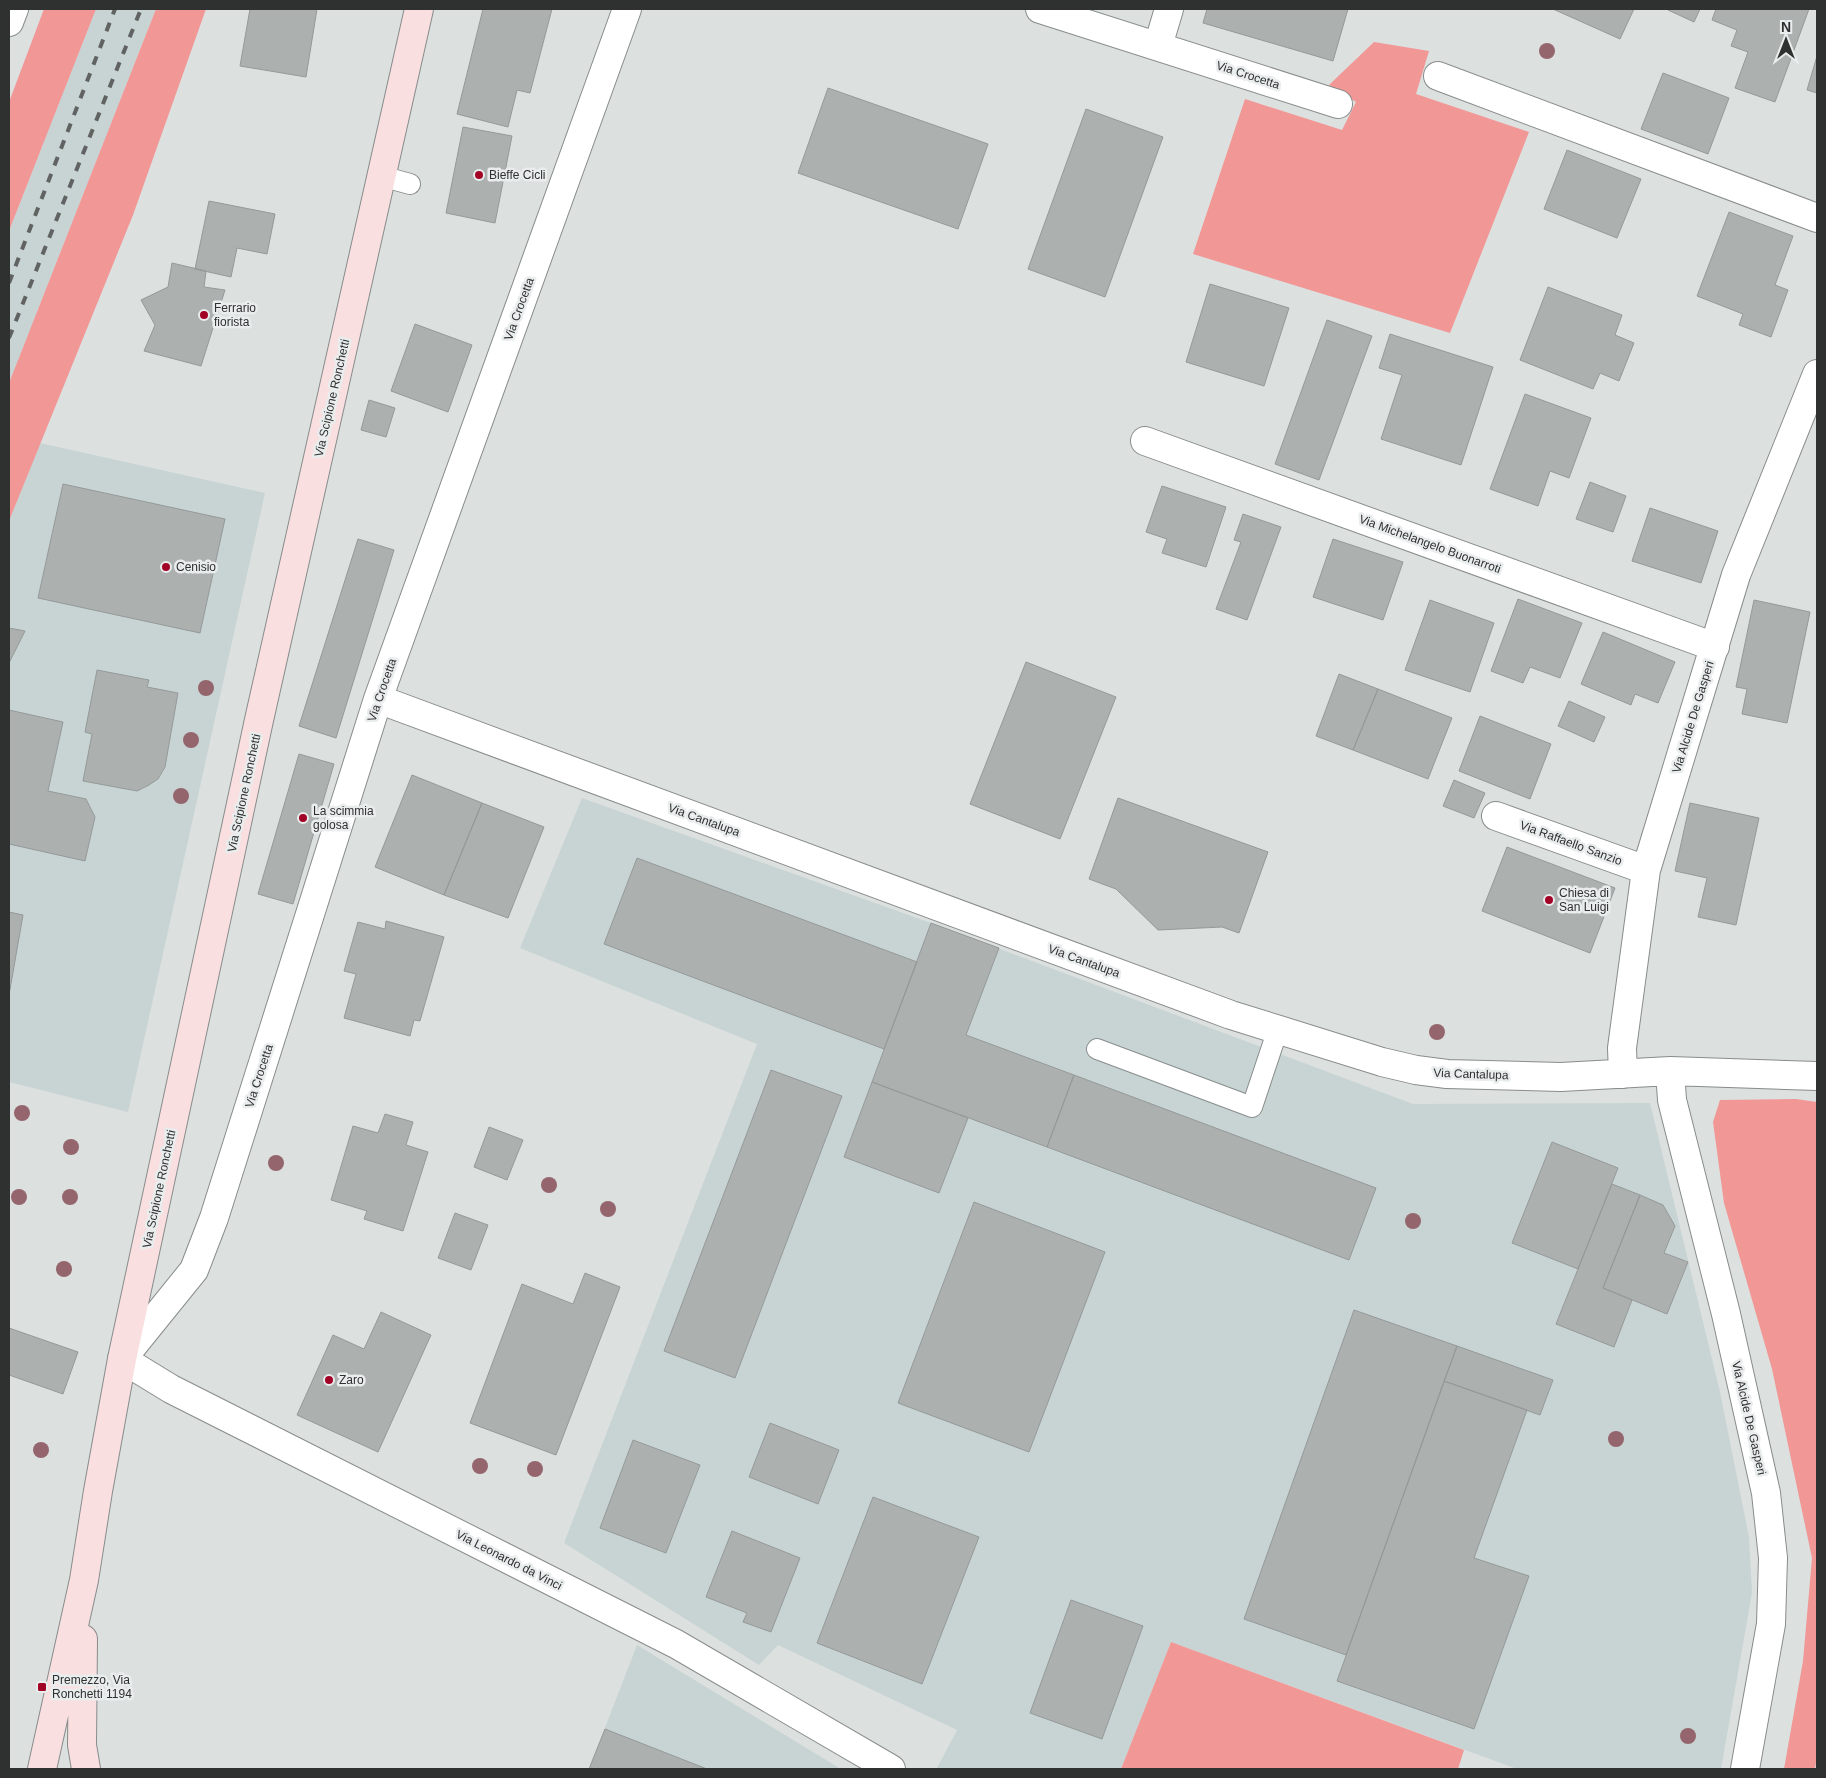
<svg xmlns="http://www.w3.org/2000/svg" width="1826" height="1778" viewBox="0 0 1826 1778" font-family="Helvetica,sans-serif">
<style>
.built{fill:#c8d4d4}
.green{fill:#f19796}
.building{fill:#acb0af;stroke:#959999}
.lines{fill:none;stroke-linecap:round;stroke-linejoin:round}
.service-casing{stroke:#888c8c;stroke-width:22}
.minor-casing{stroke:#888c8c;stroke-width:30}
.secondary-casing{stroke:#888c8c;stroke-width:30}
.service{stroke:#fff;stroke-width:20}
.minor{stroke:#fff;stroke-width:28}
.secondary{stroke:#f9dfdf;stroke-width:28}
.rail{stroke:#616362;stroke-width:4;stroke-dasharray:9 9;stroke-linecap:butt}
.tree{fill:#94656d}
.poi-dot{fill:#a20226;stroke:#e9eded;stroke-width:2}
.labels{text-anchor:middle;stroke-width:5;stroke-linejoin:round;paint-order:stroke}
.street-label{font-size:12px;fill:#2f3130;stroke:#e9eded}
.poi-label{font-size:12px;fill:#2f3130;stroke:#e9eded;text-anchor:start}
</style>
<rect width="100%" height="100%" fill="#dce0df"/>
<path class="built" d="M96,9H156L9,383V231Z
M40,443L265,493L128,1112L9,1082V521Z
M582,798L931,923L1413,1104L1650,1103L1720,1392L1749,1537L1752,1593L1721,1769H1517L1171,1642L1121,1769H938L937,1768L957,1730L778,1645L759,1665L564,1543L757,1044L520,948Z
M637,1645L841,1769H589Z"/>
<path class="green" d="M44,9H96L9,231V102Z
M156,9H206L133,215L9,521V383Z
M1374,42L1429,51L1416,94L1529,132L1450,333L1193,254L1245,99L1342,130L1356,102L1329,85Z
M1796,1099L1817,1102V1756L1815,1769H1784L1803,1661L1812,1558L1772,1369L1724,1203L1713,1122L1720,1100Z
M1171,1642L1464,1750L1458,1769H1121Z"/>
<path class="building" d="M250,9H317L306,77L240,66Z
M483,9H552L530,93L517,90L508,127L457,114Z
M1207,9H1348L1333,61L1203,23Z
M1553,9H1634L1620,39Z
M1669,9H1700L1694,22L1668,10Z
M1716,9H1809L1775,102L1735,88L1748,52L1731,46L1737,30L1712,20Z
M1817,56V93L1807,90Z
M1663,73L1729,98L1708,154L1641,129Z
M828,88L988,144L958,229L798,173Z
M1086,109L1163,137L1105,297L1028,269Z
M463,127L512,136L495,223L446,213Z
M1567,150L1641,179L1617,238L1544,209Z
M209,201L275,214L267,254L237,248L231,277L195,269Z
M1729,212L1793,236L1775,285L1788,290L1771,337L1739,325L1743,314L1697,296Z
M172,263L206,271L204,287L225,290L201,366L144,351L155,325L141,300L168,287Z
M1210,284L1289,308L1264,386L1186,362Z
M1548,287L1622,315L1615,335L1634,343L1619,381L1600,373L1593,389L1520,360Z
M1327,320L1372,336L1319,480L1275,464Z
M415,324L472,345L448,412L391,391Z
M1390,334L1493,367L1461,465L1381,439L1402,375L1379,368Z
M1525,394L1591,418L1569,478L1550,471L1538,506L1490,489Z
M369,400L395,408L386,437L361,430Z
M1590,482L1626,496L1613,532L1576,519Z
M63,484L225,519L200,633L38,598Z
M1162,486L1226,507L1206,567L1162,553L1167,539L1146,532Z
M1650,508L1718,531L1701,583L1632,561Z
M1243,514L1281,527L1247,620L1216,609L1241,542L1234,540Z
M358,539L394,550L336,738L299,726Z
M1333,539L1403,562L1383,620L1313,597Z
M1518,599L1582,623L1560,678L1530,667L1523,683L1491,671Z
M1430,600L1494,623L1470,692L1405,670Z
M1754,600L1810,612L1787,723L1742,714L1747,689L1736,687Z
M9,628L25,631L9,663Z
M1603,632L1675,662L1658,703L1635,694L1631,705L1581,684Z
M1026,662L1116,697L1060,839L970,804Z
M97,670L149,680L147,687L178,693L165,767L158,779L149,785L137,791L83,781L92,734L85,732Z
M1339,674L1378,689L1353,750L1316,736Z
M1378,689L1452,718L1428,779L1353,750Z
M1569,701L1605,717L1594,742L1558,726Z
M9,710L63,722L48,791L86,799L95,817L85,861L9,844Z
M1480,716L1551,744L1530,799L1459,771Z
M299,754L334,764L293,904L258,894Z
M412,775L482,803L444,895L375,867Z
M1454,780L1485,793L1474,818L1443,806Z
M1118,798L1268,852L1239,933L1222,927L1158,930L1116,889L1089,879Z
M482,803L544,827L508,918L444,895Z
M1690,803L1759,818L1736,925L1698,917L1707,878L1675,871Z
M1507,847L1615,888L1590,953L1482,911Z
M637,858L917,962L884,1049L604,944Z
M9,912L23,915L9,995Z
M386,921L444,937L420,1021L414,1020L410,1036L344,1018L356,974L344,971L358,922L385,929Z
M931,923L999,948L966,1035L1074,1075L1047,1147L872,1082Z
M771,1070L842,1096L735,1378L664,1351Z
M1074,1075L1376,1188L1349,1260L1047,1147Z
M872,1082L968,1118L939,1193L844,1157Z
M385,1114L413,1122L406,1145L428,1152L403,1231L364,1219L367,1211L331,1200L353,1126L378,1133Z
M489,1127L523,1140L507,1180L474,1167Z
M1552,1142L1618,1168L1578,1269L1512,1243Z
M1612,1184L1640,1195L1603,1288L1632,1300L1614,1347L1556,1324Z
M1640,1195L1663,1205L1675,1226L1664,1253L1688,1262L1667,1314L1603,1288Z
M974,1202L1105,1252L1029,1452L898,1403Z
M455,1213L488,1225L471,1270L438,1258Z
M585,1273L620,1287L556,1455L470,1423L522,1284L573,1304Z
M1354,1310L1457,1346L1346,1655L1244,1619Z
M381,1312L431,1335L378,1452L297,1415L333,1335L364,1349Z
M9,1328L78,1352L63,1394L9,1375Z
M1457,1346L1553,1380L1540,1415L1444,1381Z
M1444,1381L1527,1410L1474,1558L1529,1576L1474,1729L1337,1681Z
M770,1423L839,1450L818,1504L749,1477Z
M633,1440L700,1465L666,1553L600,1528Z
M873,1497L979,1537L922,1684L817,1643Z
M732,1531L800,1558L771,1632L743,1622L747,1613L706,1597Z
M1071,1600L1143,1626L1102,1739L1030,1713Z
M605,1729L707,1769H589Z"/>
<g class="lines">
<g class="service-casing">
<path id="service" d="M381,176L410,184
M1097,1049L1252,1107L1278,1029"/>
</g>
<g class="minor-casing">
<path id="minor" d="M627,9L378,699L214,1218L194,1270L122,1359L171,1389L676,1644L891,1769
M1040,9L1338,104
M9,22L14,9
M1158,46L1169,9
M1438,76L1817,218
M1145,441L1715,647
M378,699L1231,1015L1382,1062L1416,1070L1447,1074L1561,1077L1670,1071L1817,1076
M1496,816L1646,870
M1670,1071L1672,1100L1726,1314L1766,1493L1773,1558L1771,1624L1745,1769
M1623,1074L1622,1048L1646,870L1736,575L1817,374"/>
</g>
<g class="secondary-casing">
<path id="secondary" d="M83,1639L82,1745L86,1769
M42,1769L84,1580L98,1491L122,1359L259,720L419,9"/>
</g>
<use href="#service" class="service"/>
<use href="#minor" class="minor"/>
<use href="#secondary" class="secondary"/>
<path class="rail" d="M9,283L115,9
M9,338L141,9"/>
</g>
<g class="tree">
<circle cx="1547" cy="51" r="8"/>
<circle cx="206" cy="688" r="8"/>
<circle cx="191" cy="740" r="8"/>
<circle cx="181" cy="796" r="8"/>
<circle cx="1437" cy="1032" r="8"/>
<circle cx="22" cy="1113" r="8"/>
<circle cx="71" cy="1147" r="8"/>
<circle cx="276" cy="1163" r="8"/>
<circle cx="549" cy="1185" r="8"/>
<circle cx="19" cy="1197" r="8"/>
<circle cx="70" cy="1197" r="8"/>
<circle cx="608" cy="1209" r="8"/>
<circle cx="1413" cy="1221" r="8"/>
<circle cx="64" cy="1269" r="8"/>
<circle cx="1616" cy="1439" r="8"/>
<circle cx="41" cy="1450" r="8"/>
<circle cx="480" cy="1466" r="8"/>
<circle cx="535" cy="1469" r="8"/>
<circle cx="1688" cy="1736" r="8"/>
</g>
<g class="poi-dot">
<circle cx="479" cy="175" r="5"/>
<circle cx="204" cy="315" r="5"/>
<circle cx="166" cy="567" r="5"/>
<circle cx="303" cy="818" r="5"/>
<circle cx="1549" cy="900" r="5"/>
<circle cx="329" cy="1380" r="5"/>
<rect x="37" y="1682" width="10" height="10" rx="2.5"/>
</g>
<g class="labels">
<g class="street-label">
<text transform="translate(1248 75) rotate(18)" y="4">Via Crocetta</text>
<text transform="translate(519 309) rotate(-70)" y="4">Via Crocetta</text>
<text transform="translate(332 398) rotate(-77)" y="4">Via Scipione Ronchetti</text>
<text transform="translate(1430 544) rotate(20)" y="4">Via Michelangelo Buonarroti</text>
<text transform="translate(382 690) rotate(-71)" y="4">Via Crocetta</text>
<text transform="translate(1693 717) rotate(-73)" y="4">Via Alcide De Gasperi</text>
<text transform="translate(244 793) rotate(-78)" y="4">Via Scipione Ronchetti</text>
<text transform="translate(704 820) rotate(20)" y="4">Via Cantalupa</text>
<text transform="translate(1571 843) rotate(20)" y="4">Via Raffaello Sanzio</text>
<text transform="translate(1084 961) rotate(20)" y="4">Via Cantalupa</text>
<text transform="translate(1471 1074) rotate(2)" y="4">Via Cantalupa</text>
<text transform="translate(259 1076) rotate(-72)" y="4">Via Crocetta</text>
<text transform="translate(159 1189) rotate(-78)" y="4">Via Scipione Ronchetti</text>
<text transform="translate(1749 1418) rotate(77)" y="4">Via Alcide De Gasperi</text>
<text transform="translate(509 1560) rotate(27)" y="4">Via Leonardo da Vinci</text>
</g>
<g class="poi-label">
<text x="489" y="179">Bieffe Cicli</text>
<text x="214" y="312">Ferrario<tspan x="214" dy="14">fiorista</tspan></text>
<text x="176" y="571">Cenisio</text>
<text x="313" y="815">La scimmia<tspan x="313" dy="14">golosa</tspan></text>
<text x="1559" y="897">Chiesa di<tspan x="1559" dy="14">San Luigi</tspan></text>
<text x="339" y="1384">Zaro</text>
<text x="52" y="1684">Premezzo, Via<tspan x="52" dy="14">Ronchetti 1194</tspan></text>
</g>
</g>
<rect width="1826" height="1778" fill="none" stroke="#2f3130" stroke-width="20"/>
<g transform="translate(1786 40)" stroke="#e9eded" stroke-width="4" paint-order="stroke">
<path d="M0-4L9 19L0 12L-9 19Z" fill="#2f3130"/>
<text y="-8" font-size="14" font-weight="bold" text-anchor="middle" fill="#2f3130">N</text>
</g>
</svg>
